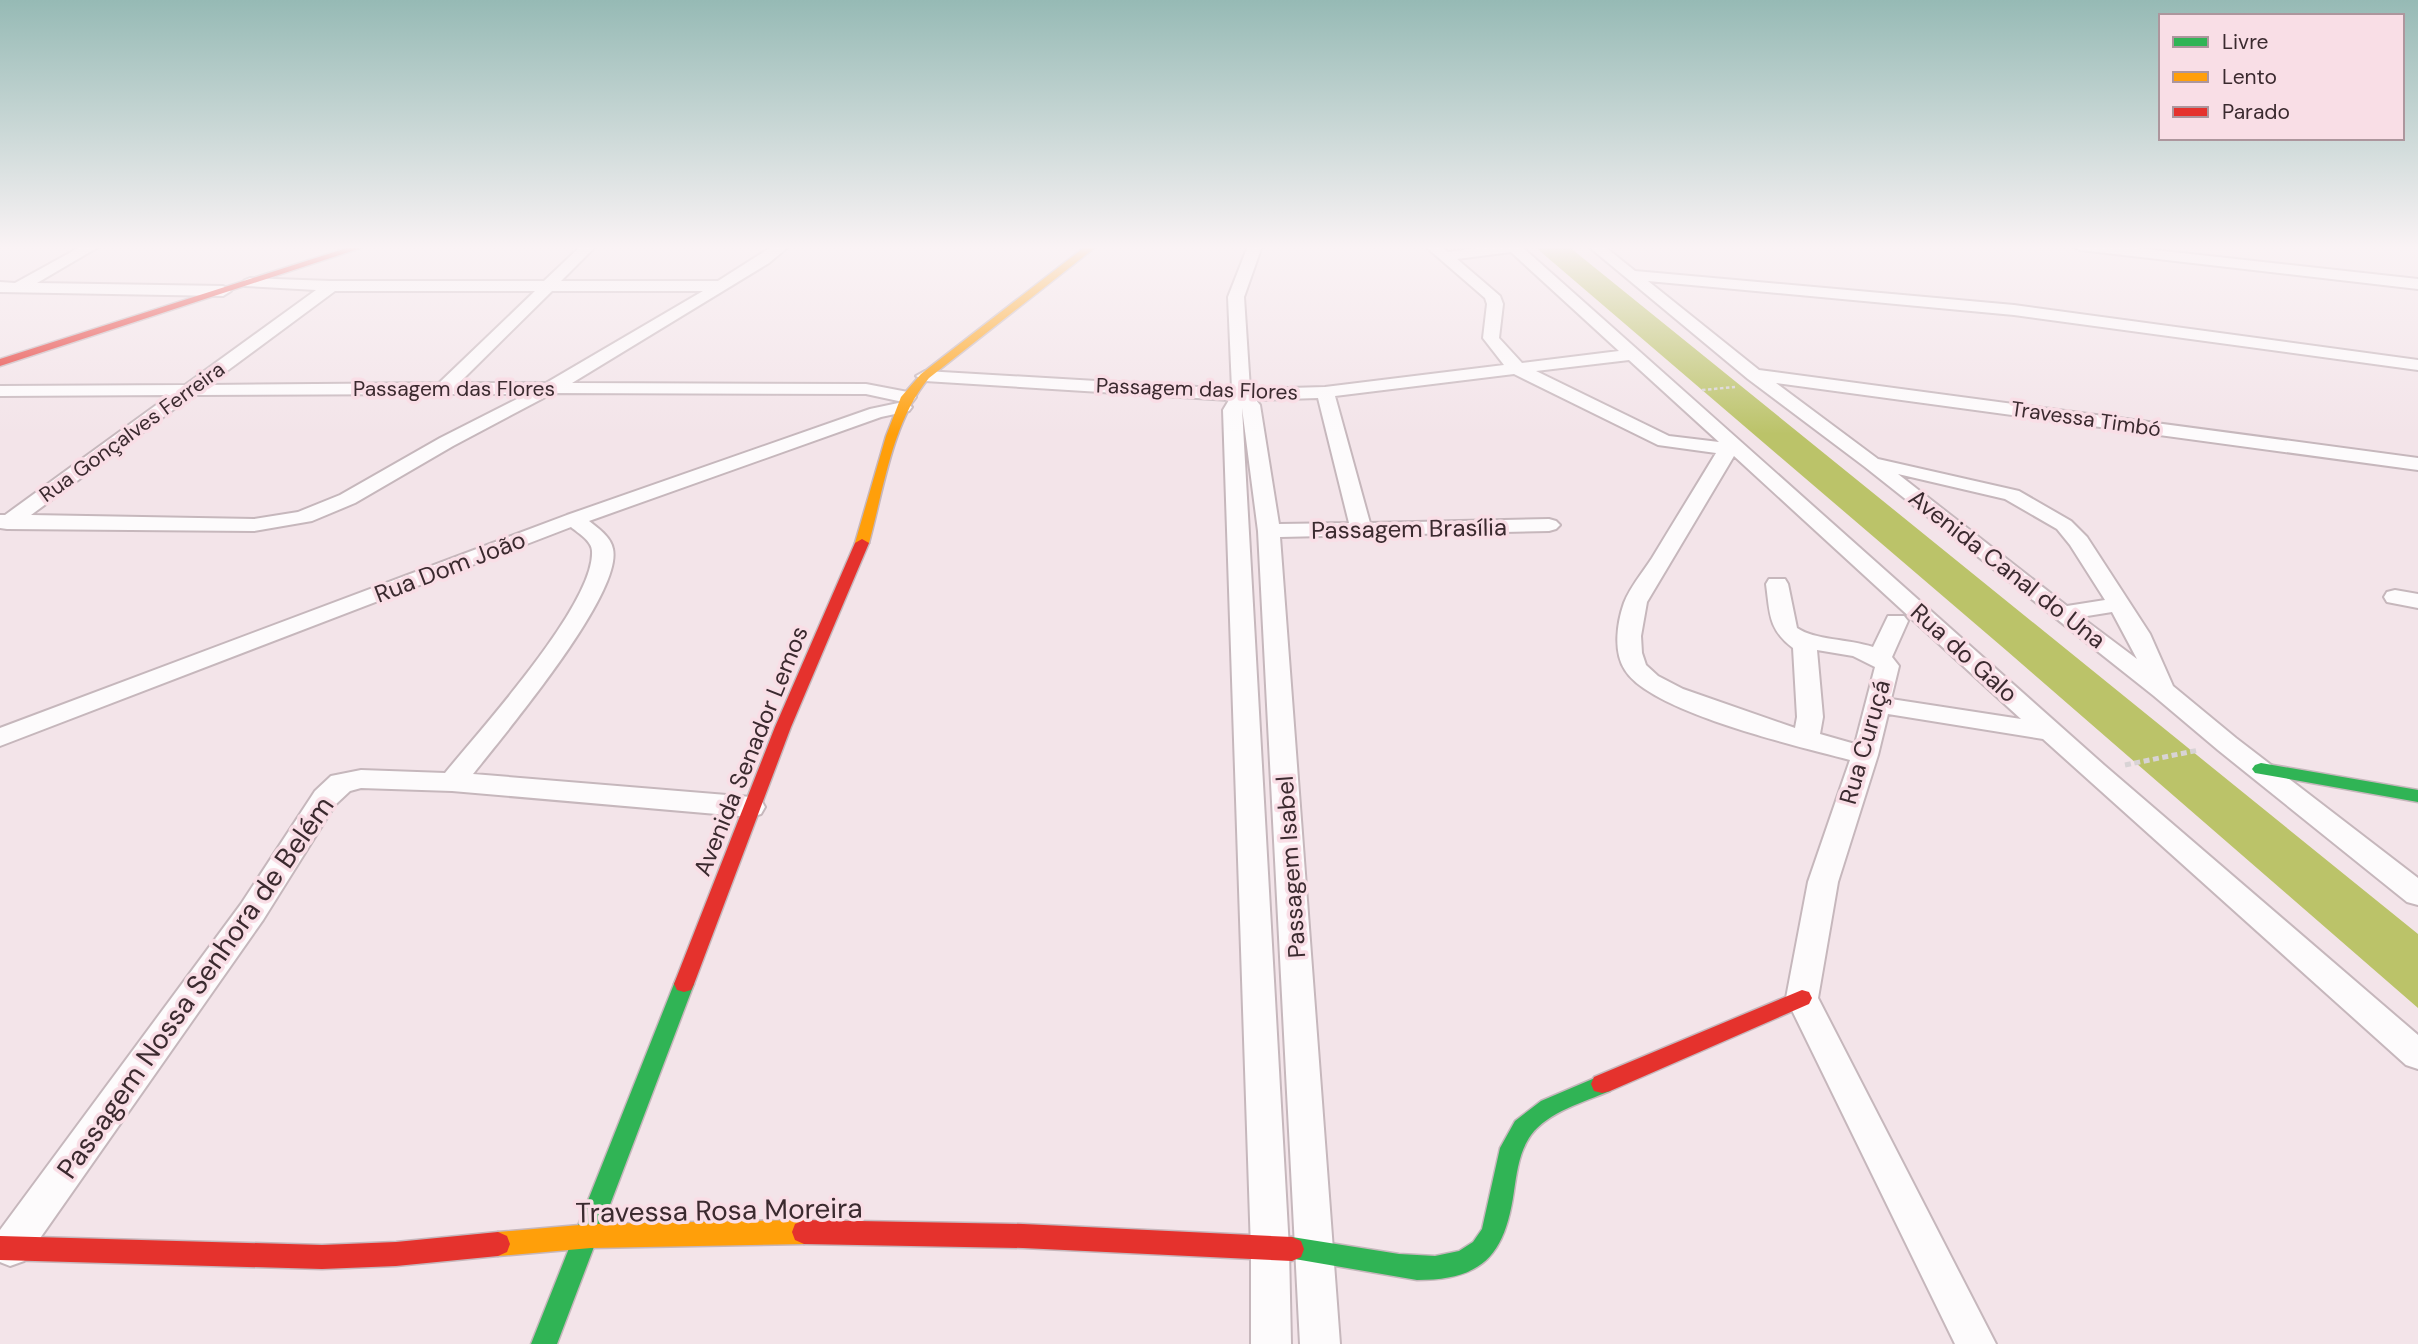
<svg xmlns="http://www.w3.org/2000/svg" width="2418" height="1344" viewBox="0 0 2418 1344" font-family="'DM Sans',sans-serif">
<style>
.water{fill:#bbc369}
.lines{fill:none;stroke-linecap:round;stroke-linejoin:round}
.street-casing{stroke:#c6b7bc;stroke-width:4}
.fast-casing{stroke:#c6b7bc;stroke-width:3}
.slow-casing{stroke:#c6b7bc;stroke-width:3}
.jam-casing{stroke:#c6b7bc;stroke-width:3}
.path-far1{stroke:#d8d3d5;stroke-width:2.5;stroke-dasharray:3.5 2.5;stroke-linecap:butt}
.path{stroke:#d8d3d5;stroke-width:5;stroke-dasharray:6 3.5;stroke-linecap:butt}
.street{fill:#fdfbfc;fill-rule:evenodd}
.fast{fill:#30b455;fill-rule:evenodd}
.slow{fill:#ff9f0a;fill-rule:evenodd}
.jam{fill:#e5322d;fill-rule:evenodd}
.labels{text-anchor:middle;stroke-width:7;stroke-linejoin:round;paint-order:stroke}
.far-street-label{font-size:21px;fill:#3b2a2f;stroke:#f9dee6}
.street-label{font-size:24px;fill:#3b2a2f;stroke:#f9dee6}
.near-street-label{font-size:28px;fill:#3b2a2f;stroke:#f9dee6}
</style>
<rect width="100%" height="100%" fill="#f3e4e9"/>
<path class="water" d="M1534,246H1568L2418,934V1008L2007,651Z"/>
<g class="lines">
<g class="street-casing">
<path id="street" d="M82,246H100L37,283L223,286L231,291L223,296L0,292V282L15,283Z
M581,246H596L561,281H718L773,246H789L769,263L572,383L866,384L913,393L916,397L913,401L904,402L912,407L909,411L881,417L589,521C598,528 611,537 613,549C623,594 503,736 473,774L751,797L761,800L765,807L761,814L751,817L452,791L361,788L350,791L335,805L263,920L24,1261L10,1266L0,1262V1230L241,904L315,791L331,776L361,770L445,773C480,730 595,604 592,551C592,541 578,533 571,527L0,746V728L567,515L870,409L903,402L866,394L553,393L453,446L355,503L312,521L254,531L7,529L0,528V515H5L170,395L0,396V386L185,385L316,290L245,286L242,283L245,280L250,278L331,281H544ZM335,291H535L439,383L208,385ZM552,291H703L546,383H459ZM444,394H527L440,438L340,495L298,512L254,519L31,515L193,395Z
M1248,246H1262L1244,297L1250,389L1325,387L1504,365L1483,338L1487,304L1485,298L1425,246H1441L1448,252L1491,246H1521L2104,765L2418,1035V1069L2406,1065L2043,739L1888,714L1878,755L1838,882L1818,998L1996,1344H1955L1786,998L1808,882L1850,760C1801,747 1650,712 1625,670C1613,652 1617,623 1624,603C1630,587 1643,572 1652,558C1673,523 1695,488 1716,453L1658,445L1514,374L1335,396L1370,523L1549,519L1556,521L1560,525L1556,529L1549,531L1280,537L1340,1344H1300L1258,531L1242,408L1289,1249L1291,1344H1251V1249L1223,410L1229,400L925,381L916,376L925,371L1232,389L1228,297ZM1511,252L1619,351L1522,363L1499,338L1503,304L1500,296L1457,259ZM1629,360L1719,442L1669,436L1536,371ZM1318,398L1349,523L1279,524L1260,405L1256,400ZM1734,456L2021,719L1891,699L1899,666L1892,657L1908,621L1904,616H1888L1873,647C1849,639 1814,640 1797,628L1788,584L1785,579H1769L1766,584C1770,613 1768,629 1793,648L1797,717L1795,728L1683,689L1658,676L1646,665L1642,653L1641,636L1647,602ZM1817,650L1853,656L1875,667L1855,744L1820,734L1823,717Z
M1588,246H1604L1635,271L2014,305L2418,360V370L2014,315L1648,281L1759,370L2418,458V470L1776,383L1878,459L2019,491L2071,521L2087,537L2150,634L2173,686L2236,738L2418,878V905L2407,902L2218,750L2154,696L1865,467L1748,379ZM1898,474L2005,499L2057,529L2070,545L2105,600L2067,606ZM2112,612L2137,659L2081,617Z
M2073,246H2118L2418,279V289L2080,250Z
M2395,590L2418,594V608L2387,602L2384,597L2387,592Z"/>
</g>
<g class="fast-casing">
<path id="fast" d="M2261,763L2418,790V802L2255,773L2252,769L2255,765Z
M684,976L691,978L694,984L557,1344H531L674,984L677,978Z
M1602,1075L1610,1077L1613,1084L1610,1091C1584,1102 1548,1112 1531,1135C1519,1152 1517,1172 1514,1191C1505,1254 1484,1280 1417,1280L1283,1257L1280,1249L1283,1241L1292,1237L1399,1254L1435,1256L1459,1251L1473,1242L1482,1229L1500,1148L1515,1121L1541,1101Z"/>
</g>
<g class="slow-casing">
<path id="slow" d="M1086,246H1097L929,378C892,422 884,488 869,543L862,547L857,546L855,543L886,436L901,397L921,374Z
M804,1220L813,1224L816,1232L813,1240L804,1244L591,1248L498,1256L489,1252L486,1244L489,1236L498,1232L591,1224Z"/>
</g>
<g class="jam-casing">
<path id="jam" d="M353,246H367L0,366V359Z
M862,539L869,543L791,727L694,984L691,990L684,992L677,990L674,984L775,727L855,543Z
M1802,990L1809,992L1812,998L1809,1004L1610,1091L1602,1093L1594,1091L1591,1084L1594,1077Z
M804,1220L1023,1224L1292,1237L1301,1241L1304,1249L1301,1257L1292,1261L1023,1248L804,1244L795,1240L792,1232L795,1224Z
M498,1232L507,1236L510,1244L507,1252L498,1256L396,1266L322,1269L0,1260V1236L322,1245L396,1242Z"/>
</g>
<path class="path-far1" d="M1702,390L1735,387"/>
<path class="path" d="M2125,765L2199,750"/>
<use href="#street" class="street"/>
<use href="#fast" class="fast"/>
<use href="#slow" class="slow"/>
<use href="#jam" class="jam"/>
</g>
<linearGradient id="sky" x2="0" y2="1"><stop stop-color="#96bab5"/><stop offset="0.57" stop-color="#faf3f5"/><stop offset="1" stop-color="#faf3f5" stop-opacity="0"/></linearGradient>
<rect width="2418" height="434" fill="url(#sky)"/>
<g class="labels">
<g class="far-street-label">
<text x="454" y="396">Passagem das Flores</text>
<text transform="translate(1197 389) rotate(2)" y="7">Passagem das Flores</text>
<text transform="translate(2086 419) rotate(8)" y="7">Travessa Timbó</text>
<text transform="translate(132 432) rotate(-36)" y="7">Rua Gonçalves Ferreira</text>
</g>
<g class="street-label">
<text transform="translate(1409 529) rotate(-1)" y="8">Passagem Brasília</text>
<text transform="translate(450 567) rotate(-21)" y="8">Rua Dom João</text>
<text transform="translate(2007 569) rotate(38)" y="8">Avenida Canal do Una</text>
<text transform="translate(1964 653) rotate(42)" y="8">Rua do Galo</text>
<text transform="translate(1865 742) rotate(-74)" y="8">Rua Curuçá</text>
<text transform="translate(751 751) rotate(-68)" y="8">Avenida Senador Lemos</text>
<text transform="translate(1291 867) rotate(-94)" y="8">Passagem Isabel</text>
</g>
<g class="near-street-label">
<text transform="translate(195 987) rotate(-55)" y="10">Passagem Nossa Senhora de Belém</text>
<text transform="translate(719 1210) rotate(-1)" y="10">Travessa Rosa Moreira</text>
</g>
</g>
<rect x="2159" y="14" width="245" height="126" fill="#f9dee6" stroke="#ad969d" stroke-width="2"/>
<rect x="2173" y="37" width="35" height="10" fill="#30b455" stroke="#ad969d" stroke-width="2"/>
<text x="2222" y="49" font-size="21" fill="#3b2a2f">Livre</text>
<rect x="2173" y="72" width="35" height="10" fill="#ff9f0a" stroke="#ad969d" stroke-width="2"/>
<text x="2222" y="84" font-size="21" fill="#3b2a2f">Lento</text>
<rect x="2173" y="107" width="35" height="10" fill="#e5322d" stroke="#ad969d" stroke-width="2"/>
<text x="2222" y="119" font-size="21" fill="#3b2a2f">Parado</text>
</svg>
